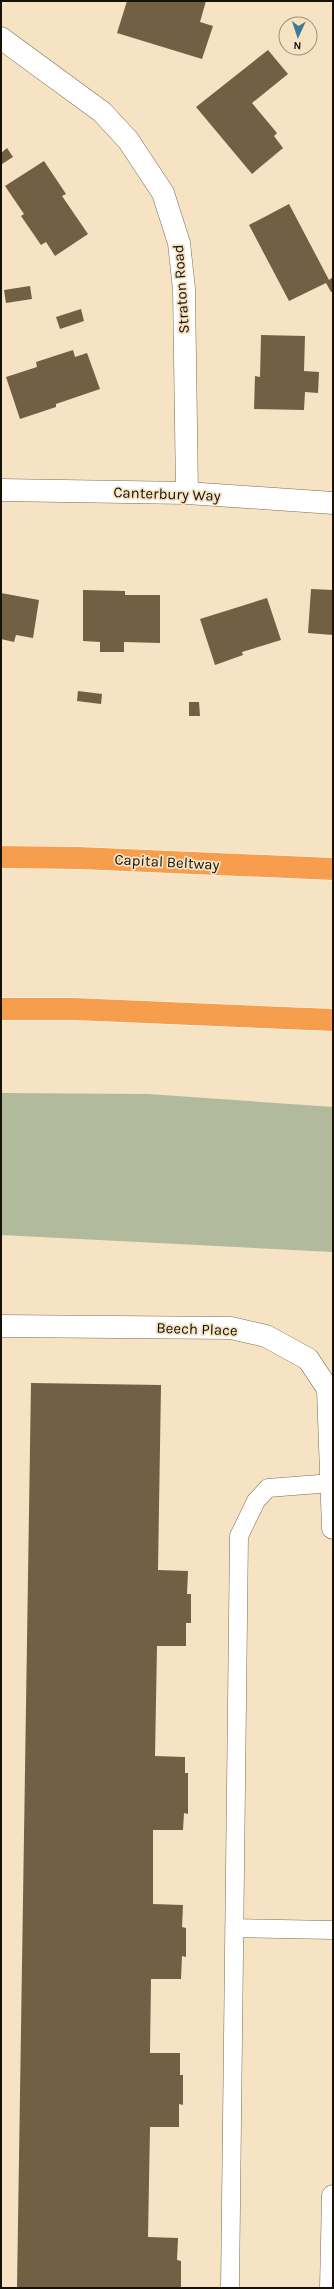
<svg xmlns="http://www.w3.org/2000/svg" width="334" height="2289" viewBox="0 0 334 2289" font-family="Karla,sans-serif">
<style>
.green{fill:#b1ba9c}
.building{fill:#716044}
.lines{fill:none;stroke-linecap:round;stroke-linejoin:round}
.lane-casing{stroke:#7e6c50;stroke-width:19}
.street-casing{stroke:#7e6c50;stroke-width:23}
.highway-casing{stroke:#fff;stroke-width:23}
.lane{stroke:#fff;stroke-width:18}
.street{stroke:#fff;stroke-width:22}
.highway{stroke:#f69e4d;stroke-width:22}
.labels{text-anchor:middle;stroke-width:3.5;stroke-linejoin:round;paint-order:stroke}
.street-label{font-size:15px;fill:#171106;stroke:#f6e3c3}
</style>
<rect width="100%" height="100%" fill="#f6e3c3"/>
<path class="green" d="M1,1093L148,1094L333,1107V1252L1,1235Z"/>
<path class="building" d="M127,1H206L200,22L213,26L202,59L117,33Z
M268,50L288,74L252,103L277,133L274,136L283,148L252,174L196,107Z
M7,148L13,157L2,164L1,153Z
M44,161L66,194L62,196L88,234L55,256L46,242L41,245L21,216L24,214L5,186Z
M289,204L329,280L333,277V291L331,292L326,283L289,301L249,225Z
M30,286L32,299L6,303L4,290Z
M81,309L84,321L60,329L56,317Z
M261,335L305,336L304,371L319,372L318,393L305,392L304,410L254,409L255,376L260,377Z
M73,350L75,357L87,353L100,389L56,404V407L20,419L6,377L37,367L36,362Z
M311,589L333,590V635L308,633Z
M83,590L125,591V595H160V643L124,642V652H100V642L83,641Z
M1,593L39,600L33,638L16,635L14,642L1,639Z
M267,598L281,640L242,652L243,655L215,665L200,619Z
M78,691L102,694L101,704L77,701Z
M189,702H199L200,716H189Z
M31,1383L161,1385L158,1570L188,1571L187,1594H191V1623H186V1646H157L155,1756L185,1757V1773H188V1814L184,1813L183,1830H153V1904L183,1905L182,1927L186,1928V1957L182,1956L181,1979H151L150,2053H180V2075H183V2105L179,2104V2127H150L148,2237L178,2238L177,2260L181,2261V2288H17Z"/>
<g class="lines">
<g class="lane-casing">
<path id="lane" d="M234,1928L333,1930
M230,2288L239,1536L256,1501L268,1488L332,1483"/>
</g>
<g class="street-casing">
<path id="street" d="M1,38L102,112L128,140L163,193L179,243L184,289L187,493
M1,490L187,493L333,503
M1,1326L231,1328L266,1336L308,1359L328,1389L333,1528
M331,2288L333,2196"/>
</g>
<g class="highway-casing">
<path id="highway" d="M1,857L79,858L333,869
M1,1009H74L333,1020"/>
</g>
<use href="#lane" class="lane"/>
<use href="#street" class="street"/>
<use href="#highway" class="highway"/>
</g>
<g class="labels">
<g class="street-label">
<text transform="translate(181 289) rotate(-94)" y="5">Straton Road</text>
<text transform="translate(167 494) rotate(2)" y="5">Canterbury Way</text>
<text transform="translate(167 862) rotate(3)" y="5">Capital Beltway</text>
<text transform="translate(197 1329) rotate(2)" y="5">Beech Place</text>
</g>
</g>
<rect width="334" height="2289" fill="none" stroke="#171106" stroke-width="4"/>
<g transform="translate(298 36) rotate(183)"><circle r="19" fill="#f6e3c3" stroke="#9d8f77"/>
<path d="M0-3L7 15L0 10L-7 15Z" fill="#3d7c91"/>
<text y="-6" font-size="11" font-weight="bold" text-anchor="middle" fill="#171106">N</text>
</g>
</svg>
